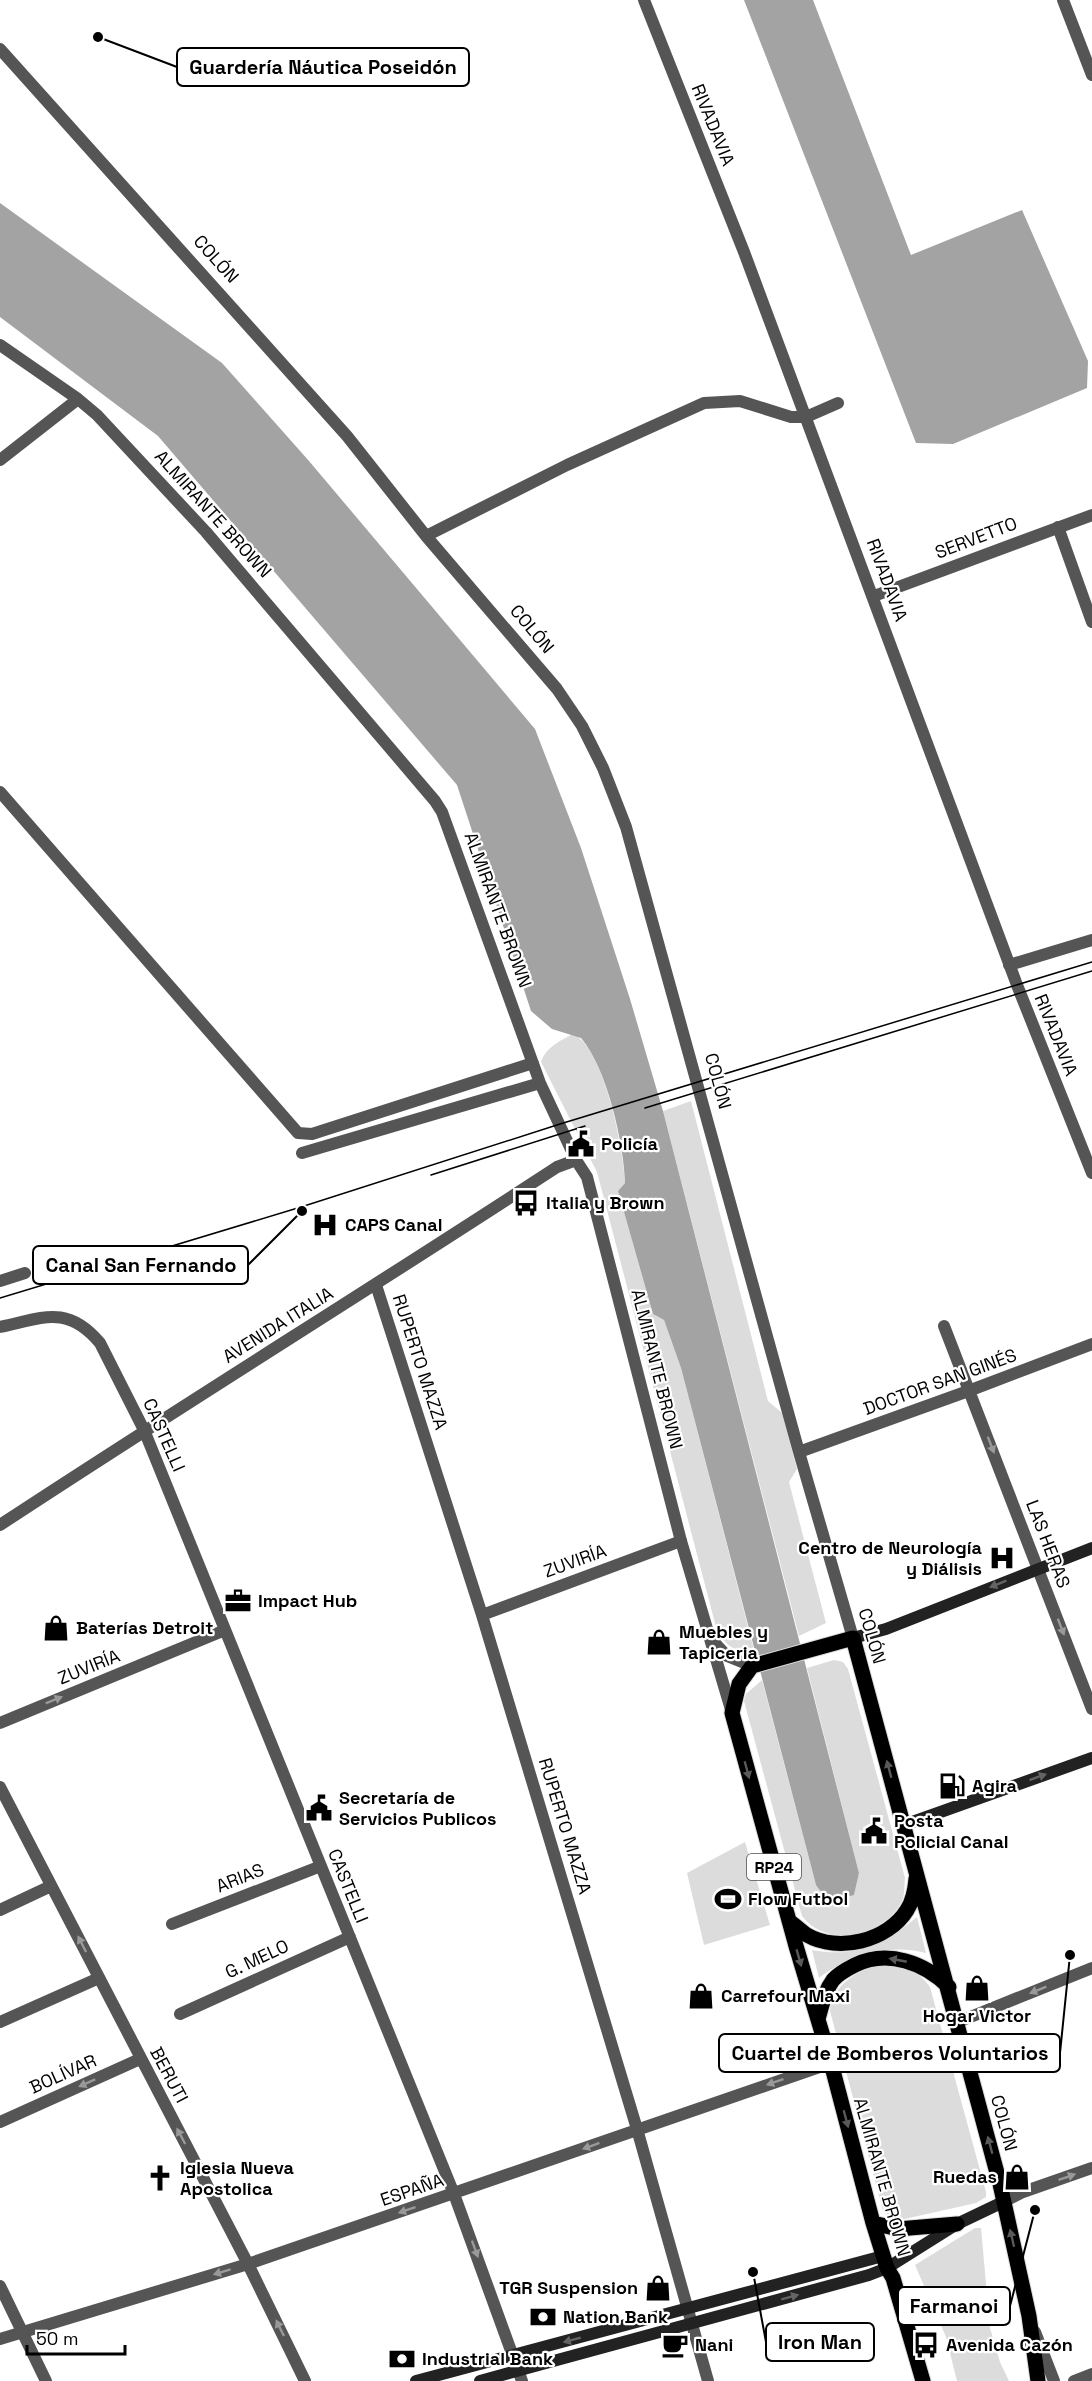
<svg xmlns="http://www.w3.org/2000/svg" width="1092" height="2381" viewBox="0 0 1092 2381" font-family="'Space Grotesk',sans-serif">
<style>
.green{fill:#dcdcdc}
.water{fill:#a3a3a3}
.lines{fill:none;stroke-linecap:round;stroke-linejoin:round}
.primary-casing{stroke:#dbdbdb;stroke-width:17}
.minor{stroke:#555;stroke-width:12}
.tertiary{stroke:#555;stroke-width:12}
.secondary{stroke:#222;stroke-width:12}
.primary{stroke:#000;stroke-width:15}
.tram{stroke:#000;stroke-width:1.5}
.oneway{fill:#999}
.oneway2{fill:#646464}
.oneway3{fill:#595959}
.labels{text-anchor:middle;stroke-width:4.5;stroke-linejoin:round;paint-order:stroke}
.shield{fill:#fff;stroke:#4c4c4c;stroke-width:1.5}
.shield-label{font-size:16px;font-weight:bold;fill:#000}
.street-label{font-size:18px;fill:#000;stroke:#fff}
.poi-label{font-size:18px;font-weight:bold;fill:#000;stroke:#fff;text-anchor:start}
.leader{fill:none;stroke:#000;stroke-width:2}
.callout-dot{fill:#000;stroke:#fff;stroke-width:2}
.callout{fill:#fff;stroke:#000;stroke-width:2}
.callout-label{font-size:20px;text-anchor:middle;font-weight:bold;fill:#000}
</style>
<rect width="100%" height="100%" fill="#fff"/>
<path class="green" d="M573,1034C604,1047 624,1151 625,1183L618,1191L653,1314L664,1320L681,1368L754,1650C735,1654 724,1645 716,1627L597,1172L541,1062C546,1047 560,1041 573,1034Z
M691,1101L768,1401L782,1413L797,1469L789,1482L826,1623L799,1636L663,1111Z
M834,1660L843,1662L848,1669L905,1878C904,1885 905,1895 902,1901C884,1937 827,1949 802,1916L744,1701L746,1694L762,1680L816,1885L854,1895L859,1873L807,1668Z
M745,1842L770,1925L704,1945L687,1873Z
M917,1917L926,1953C889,1943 848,1955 819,1978L812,1950C855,1958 884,1945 917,1917Z
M879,1965C900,1966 919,1970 930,1987L986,2192V2197L976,2203L900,2220L889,2218L883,2211L830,2011C833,1985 856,1971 879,1965Z
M975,2228H981L990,2328L1000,2362L1009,2381H957L946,2337L915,2265Z"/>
<path class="water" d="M744,0H813L911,255L1022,210L1088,361L1087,388L953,444L916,443Z
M0,203L222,363L309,461L535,729L581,848L630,999L663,1111L859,1873L854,1895L828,1901L816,1885L681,1368L664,1320L653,1314L618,1191L625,1183C624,1144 607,1068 581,1038L552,1029L531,1011L457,785L158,436L0,317Z"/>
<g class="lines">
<g class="primary-casing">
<path id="primary" d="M789,1921C795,1925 801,1931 807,1935C838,1953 888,1941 907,1910C913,1901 915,1890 916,1879
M818,2019C822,2006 824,1992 833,1980C839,1973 847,1969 855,1965C888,1949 925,1963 949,1987
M873,2223L898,2229L957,2224
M923,2381L893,2278L887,2268L873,2223L831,2063L796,1946L732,1713L739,1684L752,1666L853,1638L1000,2184L1029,2316L1038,2381"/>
</g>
<path class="minor" d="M644,0L744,252L1017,985L1092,1173
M1063,0L1092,75
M0,49L347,436L426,536L557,689L582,726L603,768L626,827L799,1452L853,1638
M0,345L78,399L97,415L206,532L435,801L442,812L540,1083L576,1160
M0,460L78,399
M1058,527L1092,622
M426,536L567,465L704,403L740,401L791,417H806L838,403
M874,596L1092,515
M0,792L298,1133L312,1134L533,1063
M1009,965L1092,940
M302,1153L540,1083
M0,1281L25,1273
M376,1285L482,1615L637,2129L708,2381
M944,1326L1092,1709
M0,1327C43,1318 67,1304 100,1343L144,1430L454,2194L522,2381
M799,1452L971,1390L1092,1344
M482,1615L681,1541
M0,1723L225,1630
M0,1787L248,2264L305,2381
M0,1910L51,1886
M172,1924L321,1866
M180,2014L350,1937
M0,2022L99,1978
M958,2022L1092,1968
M0,2122L140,2059
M1035,2332L1054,2381
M0,2339L248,2264L831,2063
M1074,2381L1092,2374"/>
<path class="tertiary" d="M0,1525C184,1404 372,1288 557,1167L576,1160L587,1177L681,1541L732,1713
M713,1641L727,1656L752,1666
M1003,2202L1023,2192L1092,2168
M0,2286L46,2381"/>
<path class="secondary" d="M853,1638L886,1629L1092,1548
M904,1825L1092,1758
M416,2381L883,2256
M480,2381L869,2275L887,2268L957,2224L1003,2202"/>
<use href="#primary" class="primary"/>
<path class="tram" d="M645,1108L1092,971
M431,1175L585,1126
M0,1298L301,1207L560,1124L1092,962"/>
</g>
<defs><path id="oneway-solid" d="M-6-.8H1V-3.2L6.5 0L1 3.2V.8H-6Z" transform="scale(1.5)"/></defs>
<g class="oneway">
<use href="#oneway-solid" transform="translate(991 1445) rotate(69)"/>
<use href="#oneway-solid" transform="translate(1061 1627) rotate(69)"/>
<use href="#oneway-solid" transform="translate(54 1700) rotate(-22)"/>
<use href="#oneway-solid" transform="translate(82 1944) rotate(-117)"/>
<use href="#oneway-solid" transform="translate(1038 1990) rotate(158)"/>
<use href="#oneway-solid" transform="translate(775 2082) rotate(161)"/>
<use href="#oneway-solid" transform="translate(87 2083) rotate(156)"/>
<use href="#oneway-solid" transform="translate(181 2136) rotate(-118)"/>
<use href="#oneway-solid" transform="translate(591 2146) rotate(160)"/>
<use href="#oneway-solid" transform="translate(1067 2177) rotate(-19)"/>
<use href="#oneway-solid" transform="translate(407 2210) rotate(161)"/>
<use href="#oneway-solid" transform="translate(475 2249) rotate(70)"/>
<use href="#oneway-solid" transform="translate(222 2272) rotate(163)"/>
<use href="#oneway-solid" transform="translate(280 2328) rotate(-116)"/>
</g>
<g class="oneway2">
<use href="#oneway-solid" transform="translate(998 1584) rotate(158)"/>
<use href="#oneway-solid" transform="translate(1038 1777) rotate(-20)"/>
<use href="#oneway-solid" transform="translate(790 2297) rotate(-15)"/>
<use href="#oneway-solid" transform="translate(572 2340) rotate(165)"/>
</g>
<g class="oneway3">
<use href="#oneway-solid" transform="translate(889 1769) rotate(-105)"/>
<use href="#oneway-solid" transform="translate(747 1770) rotate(75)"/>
<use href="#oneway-solid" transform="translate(799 1958) rotate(74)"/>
<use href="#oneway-solid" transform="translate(898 1960) rotate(-169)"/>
<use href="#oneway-solid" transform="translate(846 2119) rotate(75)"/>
<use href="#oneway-solid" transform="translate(990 2145) rotate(-105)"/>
<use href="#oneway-solid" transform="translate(1012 2238) rotate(-103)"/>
</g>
<defs>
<g id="civic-bare" transform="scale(2.07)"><path d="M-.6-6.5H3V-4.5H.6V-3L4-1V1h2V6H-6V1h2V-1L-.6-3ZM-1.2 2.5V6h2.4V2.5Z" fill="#000" stroke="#fff" stroke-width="2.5" paint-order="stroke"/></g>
<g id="bus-bare" transform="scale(2.07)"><path d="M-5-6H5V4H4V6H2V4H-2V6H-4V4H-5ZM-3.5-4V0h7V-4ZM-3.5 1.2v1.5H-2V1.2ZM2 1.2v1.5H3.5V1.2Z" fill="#000" stroke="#fff" stroke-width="2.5" paint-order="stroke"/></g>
<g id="hospital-bare" transform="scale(2.07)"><path d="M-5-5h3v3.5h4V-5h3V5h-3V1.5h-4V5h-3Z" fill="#000" stroke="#fff" stroke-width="2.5" paint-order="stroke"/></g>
<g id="office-bare" transform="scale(2.07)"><path d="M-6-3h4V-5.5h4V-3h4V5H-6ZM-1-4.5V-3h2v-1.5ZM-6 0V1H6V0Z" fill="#000" stroke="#fff" stroke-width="2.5" paint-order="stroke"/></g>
<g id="shop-bare" transform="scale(2.07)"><path d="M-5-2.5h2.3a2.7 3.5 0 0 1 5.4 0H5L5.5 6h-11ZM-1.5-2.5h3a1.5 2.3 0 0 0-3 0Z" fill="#000" stroke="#fff" stroke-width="2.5" paint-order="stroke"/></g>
<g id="fuel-bare" transform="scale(2.07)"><path d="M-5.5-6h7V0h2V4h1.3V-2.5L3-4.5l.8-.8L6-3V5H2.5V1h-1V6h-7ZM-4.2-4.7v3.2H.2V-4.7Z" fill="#000" stroke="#fff" stroke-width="2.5" paint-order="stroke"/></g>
<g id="stadium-bare" transform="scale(2.07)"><path d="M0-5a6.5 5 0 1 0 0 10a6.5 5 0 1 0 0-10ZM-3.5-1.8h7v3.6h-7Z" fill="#000" stroke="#fff" stroke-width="2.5" paint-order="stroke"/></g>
<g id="church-bare" transform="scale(2.07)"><path d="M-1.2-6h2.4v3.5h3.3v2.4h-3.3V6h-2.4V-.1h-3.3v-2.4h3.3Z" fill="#000" stroke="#fff" stroke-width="2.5" paint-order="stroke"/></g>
<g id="bank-bare" transform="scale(2.07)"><path d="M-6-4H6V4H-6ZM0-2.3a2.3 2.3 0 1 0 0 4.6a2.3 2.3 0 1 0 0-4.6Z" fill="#000" stroke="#fff" stroke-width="2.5" paint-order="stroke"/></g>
<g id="cafe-bare" transform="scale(2.07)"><path d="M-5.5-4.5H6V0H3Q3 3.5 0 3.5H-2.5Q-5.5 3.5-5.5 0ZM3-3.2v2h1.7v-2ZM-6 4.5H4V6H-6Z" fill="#000" stroke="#fff" stroke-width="2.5" paint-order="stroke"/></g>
</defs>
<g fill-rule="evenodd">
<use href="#civic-bare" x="581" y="1144"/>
<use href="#bus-bare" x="526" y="1203"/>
<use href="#hospital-bare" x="325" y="1225"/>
<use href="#hospital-bare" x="1002" y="1558"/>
<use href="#office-bare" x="238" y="1601"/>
<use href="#shop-bare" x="56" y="1628"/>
<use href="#shop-bare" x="659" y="1642"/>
<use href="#fuel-bare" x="952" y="1786"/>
<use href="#civic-bare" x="319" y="1808"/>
<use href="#civic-bare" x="874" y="1831"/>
<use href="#stadium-bare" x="728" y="1899"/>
<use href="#shop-bare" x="977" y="1988"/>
<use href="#shop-bare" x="701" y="1996"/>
<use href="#shop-bare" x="1017" y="2177"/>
<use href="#church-bare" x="160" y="2178"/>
<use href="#shop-bare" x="658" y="2288"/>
<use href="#bank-bare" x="543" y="2317"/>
<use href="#cafe-bare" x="675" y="2345"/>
<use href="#bus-bare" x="926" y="2345"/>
<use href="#bank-bare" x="402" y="2359"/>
</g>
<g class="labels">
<rect class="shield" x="747" y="1854" width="54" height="26" rx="4.5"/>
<g class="shield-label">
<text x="774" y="1873">RP24</text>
</g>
<g class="street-label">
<text transform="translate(713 125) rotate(68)" y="6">RIVADAVIA</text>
<text transform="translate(216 259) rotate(48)" y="6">COLÓN</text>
<text transform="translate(213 514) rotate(48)" y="6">ALMIRANTE BROWN</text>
<text transform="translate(976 538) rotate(-21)" y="6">SERVETTO</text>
<text transform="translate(887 580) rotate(70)" y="6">RIVADAVIA</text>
<text transform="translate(532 629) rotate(50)" y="6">COLÓN</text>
<text transform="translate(498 910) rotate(70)" y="6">ALMIRANTE BROWN</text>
<text transform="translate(1056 1035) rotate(68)" y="6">RIVADAVIA</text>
<text transform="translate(718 1081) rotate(75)" y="6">COLÓN</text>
<text transform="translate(278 1325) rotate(-32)" y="6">AVENIDA ITALIA</text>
<text transform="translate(420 1362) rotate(72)" y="6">RUPERTO MAZZA</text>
<text transform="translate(657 1369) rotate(76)" y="6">ALMIRANTE BROWN</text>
<text transform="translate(940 1382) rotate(-20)" y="6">DOCTOR SAN GINÉS</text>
<text transform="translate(164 1435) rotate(66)" y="6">CASTELLI</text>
<text transform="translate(1048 1544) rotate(69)" y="6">LAS HERAS</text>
<text transform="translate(575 1561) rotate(-20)" y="6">ZUVIRÍA</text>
<text transform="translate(872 1636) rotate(74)" y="6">COLÓN</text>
<text transform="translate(89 1667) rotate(-22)" y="6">ZUVIRÍA</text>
<text transform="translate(565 1826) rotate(73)" y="6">RUPERTO MAZZA</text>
<text transform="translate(240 1878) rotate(-22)" y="6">ARIAS</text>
<text transform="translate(348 1886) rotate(68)" y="6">CASTELLI</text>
<text transform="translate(257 1959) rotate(-25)" y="6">G. MELO</text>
<text transform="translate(63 2074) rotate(-24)" y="6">BOLÍVAR</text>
<text transform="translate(169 2075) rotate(62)" y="6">BERUTI</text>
<text transform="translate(1004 2123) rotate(75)" y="6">COLÓN</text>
<text transform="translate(882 2177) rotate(74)" y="6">ALMIRANTE BROWN</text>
<text transform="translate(412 2190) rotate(-19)" y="6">ESPAÑA</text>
</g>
<g class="poi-label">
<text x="601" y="1150">Policía</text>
<text x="546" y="1209">Italia y Brown</text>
<text x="345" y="1231">CAPS Canal</text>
<text x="982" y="1554" text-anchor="end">Centro de Neurología<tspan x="982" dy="21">y Diálisis</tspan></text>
<text x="258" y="1607">Impact Hub</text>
<text x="76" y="1634">Baterías Detroit</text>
<text x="679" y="1638">Muebles y<tspan x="679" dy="21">Tapiceria</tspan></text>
<text x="972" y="1792">Agira</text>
<text x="339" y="1804">Secretaría de<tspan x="339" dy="21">Servicios Publicos</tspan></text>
<text x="894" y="1827">Posta<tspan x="894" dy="21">Policial Canal</tspan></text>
<text x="748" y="1905">Flow Futbol</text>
<text x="721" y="2002">Carrefour Maxi</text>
<text x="977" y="2022" text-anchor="middle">Hogar Victor</text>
<text x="180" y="2174">Iglesia Nueva<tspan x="180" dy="21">Apostolica</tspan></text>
<text x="997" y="2183" text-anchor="end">Ruedas</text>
<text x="638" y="2294" text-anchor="end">TGR Suspension</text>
<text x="563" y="2323">Nation Bank</text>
<text x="695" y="2351">Nani</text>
<text x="946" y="2351">Avenida Cazón</text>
<text x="422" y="2365">Industrial Bank</text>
</g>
</g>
<path class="leader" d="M98 37L177 67M302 1211L248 1265M1070 1955L1060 2053M1035 2210L1010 2306M753 2272L766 2342"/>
<g class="callout-dot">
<circle cx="98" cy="37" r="6"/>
<circle cx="302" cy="1211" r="6"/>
<circle cx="1070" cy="1955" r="6"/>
<circle cx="1035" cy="2210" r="6"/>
<circle cx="753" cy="2272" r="6"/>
</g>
<g class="callout">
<rect x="177" y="48" width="292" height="38" rx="6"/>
<rect x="33" y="1246" width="215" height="38" rx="6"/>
<rect x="719" y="2034" width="341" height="38" rx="6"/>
<rect x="898" y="2287" width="112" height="38" rx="6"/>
<rect x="766" y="2323" width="108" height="38" rx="6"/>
</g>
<g class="callout-label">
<text x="323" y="74">Guardería Náutica Poseidón</text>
<text x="141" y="1272">Canal San Fernando</text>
<text x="890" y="2060">Cuartel de Bomberos Voluntarios</text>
<text x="954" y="2313">Farmanoi</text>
<text x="820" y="2349">Iron Man</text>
</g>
<path d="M27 2345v9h98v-9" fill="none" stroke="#000000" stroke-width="3"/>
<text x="36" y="2345" font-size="18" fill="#000000" stroke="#ffffff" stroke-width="4.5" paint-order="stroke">50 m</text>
</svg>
